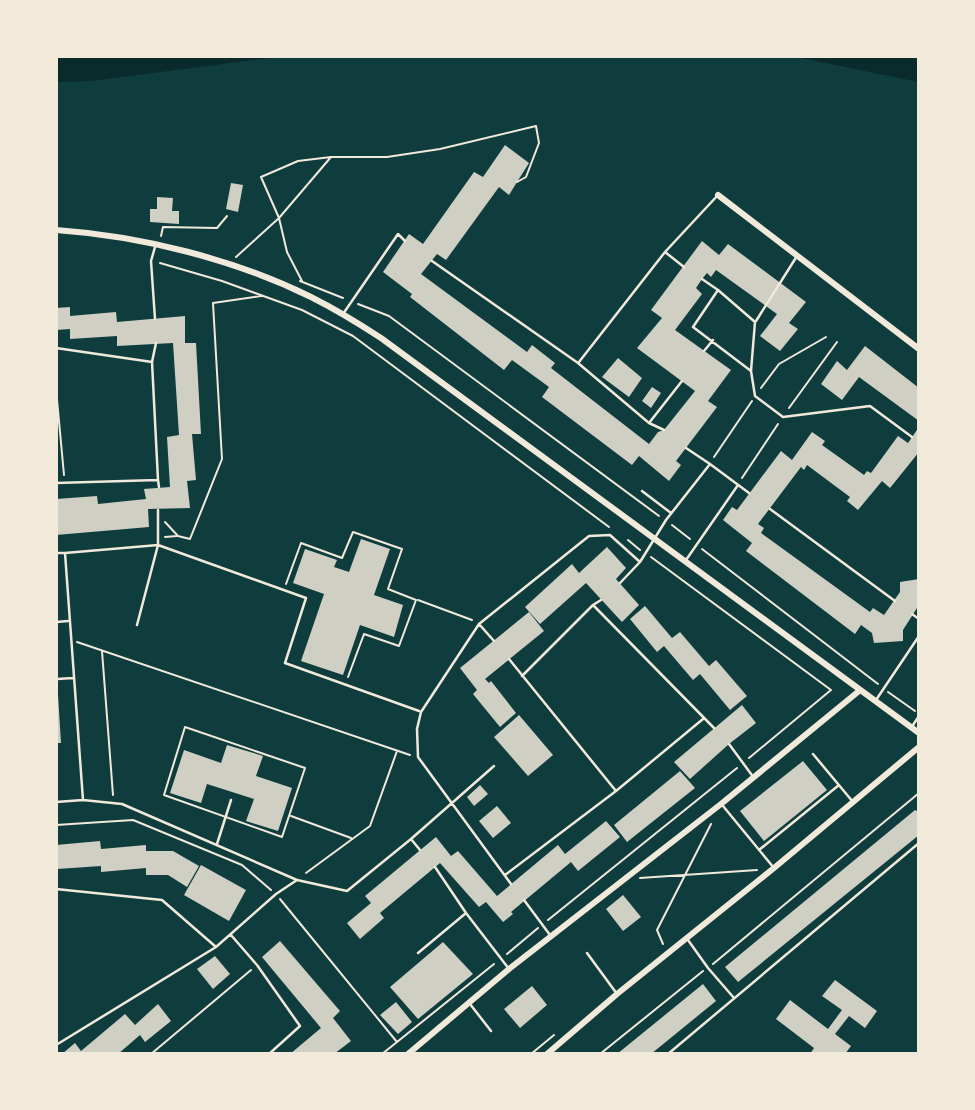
<svg xmlns="http://www.w3.org/2000/svg" width="975" height="1110" viewBox="0 0 975 1110" font-family="Raleway,sans-serif">
<style>
.water{fill:#0a2a2b}
.building{fill:#cfcfc3}
.lines{fill:none;stroke-linecap:round;stroke-linejoin:round}
.path{stroke:#f1e9da;stroke-width:2}
.service{stroke:#f1e9da;stroke-width:2.5}
.minor{stroke:#f1e9da;stroke-width:6}
</style>
<rect width="100%" height="100%" fill="#0f3d3e"/>
<path class="water" d="M56,56H286L91,81L56,82Z
M791,56H919V82Z"/>
<path class="building" d="M505,145L529,163L517,182L509,195L499,187L446,260L437,254L421,274L527,352L532,345L555,363L551,368L649,444L658,432L664,430L695,391L637,348L662,318L651,310L702,241L719,255L728,244L806,302L789,323L798,329L780,351L760,336L777,314L716,270L711,277L707,273L702,279L696,288L702,294L675,330L731,370L708,401L717,407L676,461L681,465L669,481L639,456L632,465L542,397L549,387L512,360L504,370L410,297L412,294L383,272L409,234L423,244L474,172L483,177Z
M231,183L243,185L238,212L226,209Z
M157,197L173,198L172,211H179V224L150,222V209H157Z
M70,307V316L116,312L117,322L185,316V343H196L201,434H192L196,480L187,481L190,508L148,509L149,527L56,535V499L97,496L98,504L146,499L144,489L170,487L167,437L179,435L173,343L117,346V336L70,339V329L56,330V308Z
M865,346L919,388V421L859,377L842,400L821,384L837,361L847,370Z
M618,358L642,378L629,397L602,377Z
M652,387L661,393L651,408L642,401Z
M919,427V452L890,488L882,481L858,510L847,501L850,497L807,465L804,470L801,467L758,524L764,528L761,533L870,612L873,608L884,615L900,592V582L919,579V609L917,608L903,630V641L874,643L872,633L861,625L855,634L746,551L752,543L723,520L732,507L737,510L781,451L792,460L812,432L825,441L822,445L864,475L867,471L871,473L898,436L908,443Z
M361,539L390,549L374,595L403,605L394,637L360,625L343,675L301,661L324,594L293,583L305,549L337,560L334,567L349,572Z
M607,547L626,568L616,579L639,605L622,622L586,583L540,624L525,607L572,564L579,573Z
M645,606L672,638L680,632L709,666L716,660L747,696L730,710L700,674L693,680L664,646L657,652L630,619Z
M529,612L544,631L485,679L489,683L491,681L516,713L500,727L473,694L477,690L460,668Z
M56,695H58L61,743H56Z
M742,705L756,723L729,744L690,779L674,762Z
M519,715L553,755L528,776L494,737Z
M227,745L263,756L256,776L292,788L278,831L246,821L254,799L207,784L201,803L170,793L184,750L221,763Z
M803,761L827,790L764,841L740,811Z
M680,771L695,788L627,842L614,825Z
M480,785L488,794L474,806L467,797Z
M497,806L511,823L493,838L479,821Z
M915,810L919,812V835L738,982L725,967Z
M606,821L620,837L578,871L571,862L511,912L513,914L503,922L486,902L479,907L440,863L380,913L384,918L360,939L347,923L371,903L365,896L436,837L451,856L458,851L497,896L558,845L565,854Z
M100,841L101,849L146,845V851H173L199,866L187,887L168,875H146V868L101,872V866L57,869L56,845Z
M201,865L246,890L229,921L184,895Z
M623,895L641,917L623,931L606,909Z
M280,941L340,1011L333,1018L351,1041L334,1054H290L321,1028L262,957Z
M443,942L473,974L418,1019L390,987Z
M215,956L230,974L213,989L197,969Z
M835,980L877,1011L865,1028L849,1016L835,1034L851,1046L845,1054H810L814,1048L776,1019L790,1000L828,1029L842,1010L822,996Z
M703,984L716,1001L651,1054H617Z
M532,986L547,1005L520,1028L504,1009Z
M396,1002L412,1022L398,1034L380,1015Z
M158,1004L171,1021L145,1042L140,1035L118,1054H62L75,1043L81,1051L125,1014L135,1025Z"/>
<g class="lines">
<path class="path" d="M331,157L279,218L261,177L298,161L331,157H387L440,149L536,126L539,143L526,177L517,182
M161,236L163,227L217,228L227,216
M236,257L279,218L287,252L302,281
M160,263L222,281L302,310L353,336L609,527
M300,281L343,298
M358,304L389,316L659,516
M761,388L779,364L826,337
M56,389L64,475
M789,408L837,342
M714,457L752,401
M742,478L778,424
M165,522L178,536L190,539L222,459L213,303L261,296
M672,525L690,539
M165,537L177,536
M628,540L640,550
M702,549L878,684
M651,557L831,690L749,758
M286,584L301,543L342,558L353,532L402,549L388,589L416,600L399,646L364,634L348,677
M418,600L472,620
M77,642L410,755
M102,651L113,795
M888,692L915,711
M185,727L305,768L282,837L164,795Z
M291,816L351,838
M56,825L133,820L242,865L271,890
M306,873L370,826L397,751
M640,878L757,870
M280,899L397,1042L382,1054
M548,920L737,768
M663,944L657,930L711,824
M507,954L538,928
M713,964L919,793
M397,1042L494,964
M151,1054L251,970
M531,1054L554,1035
M600,1054L703,971"/>
<path class="service" d="M665,252L684,267
M432,261L578,363L649,423L664,430
M702,279L718,290L693,327L751,371L755,396L783,417L870,406L912,437
M718,290L755,322L751,371
M343,314L398,234L405,241
M155,319L151,261L155,247
M756,321L797,256
M156,343L152,362L158,480
M56,348L152,362
M704,351L713,340
M579,362L665,252L718,195
M649,423L682,381
M710,464L749,493
M56,483L158,480L159,487
M642,491L671,513
M770,509L895,601
M56,553H65L83,800L56,802
M65,553L158,545V510
M686,560L738,485
M620,583L640,562
M593,605L714,728
M912,614L919,619
M56,622L68,621
M479,624L494,641
M137,625L158,545L306,598L285,663L419,711
M509,659L616,791
M522,676L593,605L601,600
M57,679L73,678
M876,700L919,636
M913,725L919,716
M729,744L754,778
M813,754L853,802
M83,800L122,804L297,880
M723,806L774,868
M411,839L420,850
M217,844L231,800
M759,850L839,785
M435,867L466,913L509,969
M505,875L616,791L703,719
M511,884L418,757L417,729L421,712L479,624L589,536L610,535L640,562L666,520L710,464L686,448
M56,889L162,900L216,947L276,894L297,880L347,891L411,839L494,766
M524,900L550,935
M231,935L257,965L300,1026L269,1054
M688,940L708,968L734,998
M418,953L466,913
M587,953L617,994
M470,1004L491,1031
M56,1045L216,947
M668,1054L919,843"/>
<path class="minor" d="M718,195L919,349
M56,230C141,236 234,259 311,297C335,309 358,323 381,338L919,733
M408,1054L509,969L721,804L859,691
M547,1054L617,994L774,868L919,747"/>
</g>
<rect width="975" height="1110" fill="none" stroke="#f1e9da" stroke-width="116"/>
</svg>
